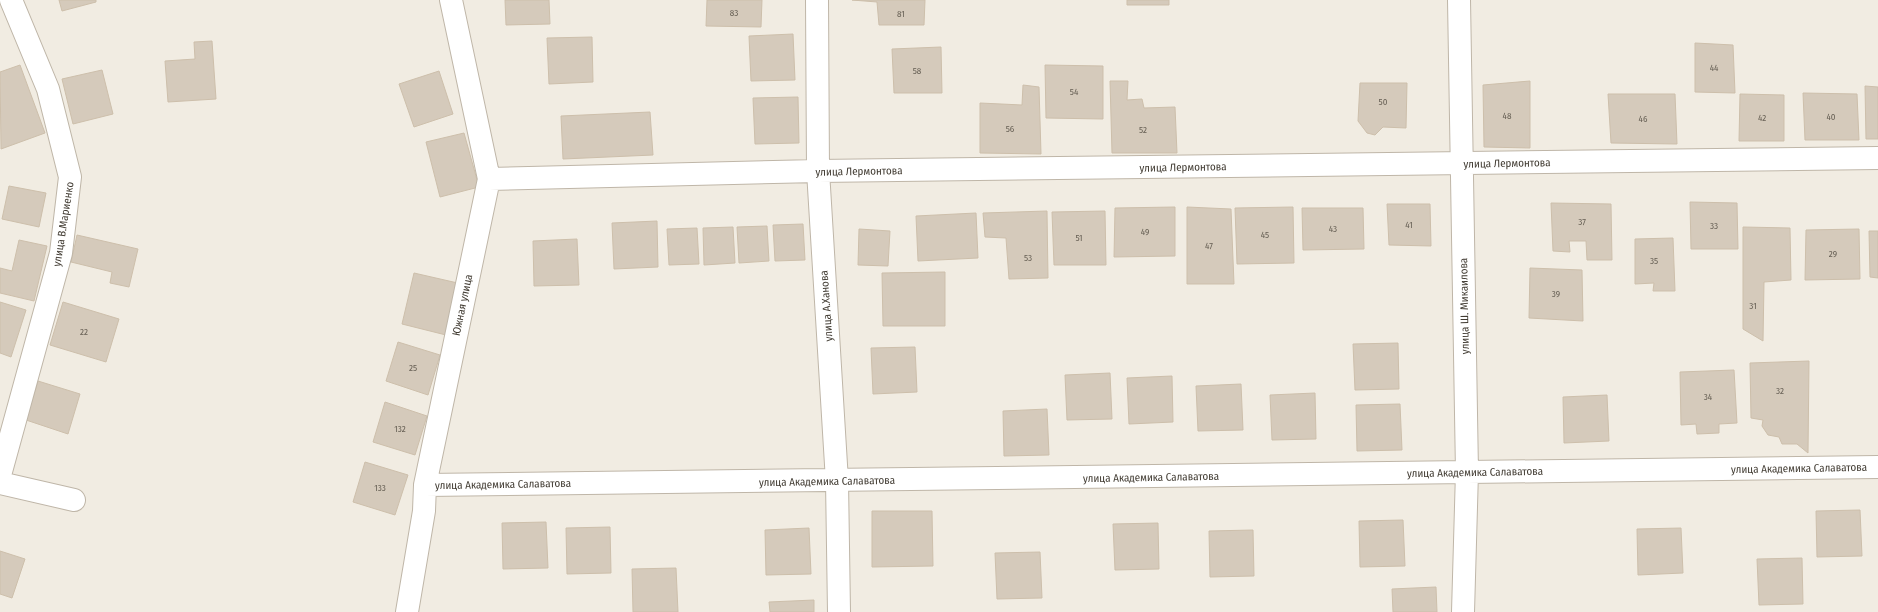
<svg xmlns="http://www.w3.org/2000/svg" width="1878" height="612" viewBox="0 0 1878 612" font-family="'Fira Sans Condensed',sans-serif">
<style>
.building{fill:#d5cabb;stroke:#cdbfab}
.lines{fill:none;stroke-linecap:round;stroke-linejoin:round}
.street-casing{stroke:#bfb6a8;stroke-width:24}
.street{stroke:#fff;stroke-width:22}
.labels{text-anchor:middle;stroke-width:3;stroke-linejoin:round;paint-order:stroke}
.number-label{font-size:9px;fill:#676055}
.street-label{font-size:11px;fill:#423c33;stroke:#fff}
</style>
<rect width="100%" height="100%" fill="#f1ece2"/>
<path class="building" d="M59,0H96V2L62,11Z
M505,0H549L550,24L506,25Z
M707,0H762L761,27L706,26Z
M852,0H925L924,25H879L877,2Z
M1127,0H1169V5H1127Z
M793,34L795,80L751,81L749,36Z
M592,37L593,82L549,84L547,38Z
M212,41L216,99L168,102L165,61L195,59L194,42Z
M1695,43L1733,45L1735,93L1695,92Z
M941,47L942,93H894L892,49Z
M20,65L45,133L1,149L0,72Z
M1045,65L1103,66V119L1046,118Z
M102,70L113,114L73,124L62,79Z
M439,71L453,114L414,127L399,84Z
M1110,81H1128L1127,100L1142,99L1144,108L1175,107L1177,153H1112Z
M1530,81V148L1484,147L1483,85Z
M1360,83H1407L1406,128L1383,127L1375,135L1367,133L1358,121Z
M1023,85L1039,87L1041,154L980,153V103L1022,105Z
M1865,86L1878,87V139H1866Z
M1803,93L1857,94L1859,140H1805Z
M1608,94H1675L1677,144L1611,143Z
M1740,94L1784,95V141H1739Z
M798,97L799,143L755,144L753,98Z
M650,112L653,155L563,159L561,116Z
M464,133L479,187L440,197L426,142Z
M9,186L46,193L39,227L2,219Z
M1690,202L1737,203L1738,249H1691Z
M1551,203L1611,204L1612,260H1587L1586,241H1569L1570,252L1553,251Z
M1387,204H1430L1431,246L1389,245Z
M1175,207V256L1114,257L1115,208Z
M1187,207L1231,209L1234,284H1187Z
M1293,207L1294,263L1237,264L1235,208Z
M1302,208H1363L1364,249L1303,250Z
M1047,211L1048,278L1009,279L1006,238L985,237L983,213Z
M1105,211L1106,265H1054L1052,212Z
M976,213L978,258L918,261L916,216Z
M657,221L658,267L614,269L612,223Z
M803,224L805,260L775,261L773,225Z
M767,226L769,261L739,263L737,227Z
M733,227L735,263L704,265L703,228Z
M1743,227L1790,228L1791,280L1764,282L1763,341L1743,329Z
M697,228L699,264L669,265L667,229Z
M859,229L890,231L888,266L858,265Z
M1859,229L1860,279L1805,280L1806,230Z
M1869,231H1878V278L1870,277Z
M77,235L138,249L129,287L110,283L112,272L71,262Z
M1673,238L1675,291H1653L1654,283L1635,284V239Z
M577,239L579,285L534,286L533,241Z
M19,240L47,246L34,301L0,293V268L12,271Z
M1530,268L1582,270L1583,321L1529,318Z
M945,272V326H883L882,273Z
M414,273L462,284L450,336L402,324Z
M0,302L26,310L11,357L0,353Z
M63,302L119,319L106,362L50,345Z
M398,342L440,355L428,395L386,381Z
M1398,343L1399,389L1355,390L1353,344Z
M915,347L917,392L873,394L871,348Z
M1809,361L1808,453L1797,444H1782L1779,437L1768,435L1762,426L1763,420L1751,418L1750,363Z
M1734,370L1737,423L1719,424V433L1697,434L1696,424L1681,425L1680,372Z
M1110,373L1112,419L1067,420L1065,375Z
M1172,376L1173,422L1129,424L1127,378Z
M38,381L80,394L68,434L26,420Z
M1241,384L1243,430L1198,431L1196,386Z
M1315,393L1316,439L1272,440L1270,395Z
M1607,395L1609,441L1564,443L1563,397Z
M385,402L427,416L415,455L373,442Z
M1400,404L1402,450L1357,451L1356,405Z
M1047,409L1049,455L1004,456L1003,411Z
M365,462L408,475L395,515L353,502Z
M1860,510L1862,556L1817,557L1816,511Z
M872,511H932L933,566L872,567Z
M1403,520L1405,566L1360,567L1359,521Z
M546,522L548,568L503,569L502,523Z
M1158,523L1159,569L1115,570L1113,524Z
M610,527L611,573L567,574L566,528Z
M809,528L811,574L766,575L765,530Z
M1681,528L1683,573L1638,575L1637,529Z
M1253,530L1254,576L1210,577L1209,531Z
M0,551L25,559L12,598L0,594Z
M1040,552L1042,598L997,599L995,553Z
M1802,558L1803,604L1759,605L1757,559Z
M676,568L678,612H633L632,569Z
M1436,587L1437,612H1393L1392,589Z
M814,600V612H770L769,602Z"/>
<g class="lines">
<g class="street-casing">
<path id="street" d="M817,0L818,171L837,481L839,612
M1459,0L1467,472L1463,612
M489,179L818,171L1878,158
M0,475L61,253L70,177L48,89L11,0
M0,483L74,500
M425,485L1878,467
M407,612L424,511L425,485L489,179L451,0"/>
</g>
<use href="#street" class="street"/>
</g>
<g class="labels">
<g class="number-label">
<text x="734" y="16">83</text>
<text x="901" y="17">81</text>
<text x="1714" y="71">44</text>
<text x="917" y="74">58</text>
<text x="1074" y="95">54</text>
<text x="1383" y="105">50</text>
<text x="1507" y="119">48</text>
<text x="1831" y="120">40</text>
<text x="1762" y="121">42</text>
<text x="1643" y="122">46</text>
<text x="1010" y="132">56</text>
<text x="1143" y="133">52</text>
<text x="1582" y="225">37</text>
<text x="1409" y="228">41</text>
<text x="1714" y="229">33</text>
<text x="1333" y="232">43</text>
<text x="1145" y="235">49</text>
<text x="1265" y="238">45</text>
<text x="1079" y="241">51</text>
<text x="1209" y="249">47</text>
<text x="1833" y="257">29</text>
<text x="1028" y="261">53</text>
<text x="1654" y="264">35</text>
<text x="1556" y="297">39</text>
<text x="1753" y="309">31</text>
<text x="84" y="335">22</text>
<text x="413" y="371">25</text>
<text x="1780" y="394">32</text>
<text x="1708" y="400">34</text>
<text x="400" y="432">132</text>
<text x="380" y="491">133</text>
</g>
<g class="street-label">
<text transform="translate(1507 163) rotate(-1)" y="4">улица Лермонтова</text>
<text transform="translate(1183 167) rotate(-1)" y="4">улица Лермонтова</text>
<text transform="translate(859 171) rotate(-1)" y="4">улица Лермонтова</text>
<text transform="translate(63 224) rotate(-81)" y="4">улица В.Мариенко</text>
<text transform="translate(462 305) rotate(-78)" y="4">Южная улица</text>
<text transform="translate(826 306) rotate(-94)" y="4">улица А.Ханова</text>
<text transform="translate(1464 306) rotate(-91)" y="4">улица Ш. Микаилова</text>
<text transform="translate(1799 468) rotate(-1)" y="4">улица Академика Салаватова</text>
<text transform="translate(1475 472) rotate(-1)" y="4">улица Академика Салаватова</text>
<text transform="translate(1151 477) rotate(-1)" y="4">улица Академика Салаватова</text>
<text transform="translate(827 481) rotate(-1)" y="4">улица Академика Салаватова</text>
<text transform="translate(503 484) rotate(-1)" y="4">улица Академика Салаватова</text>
</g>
</g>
</svg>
